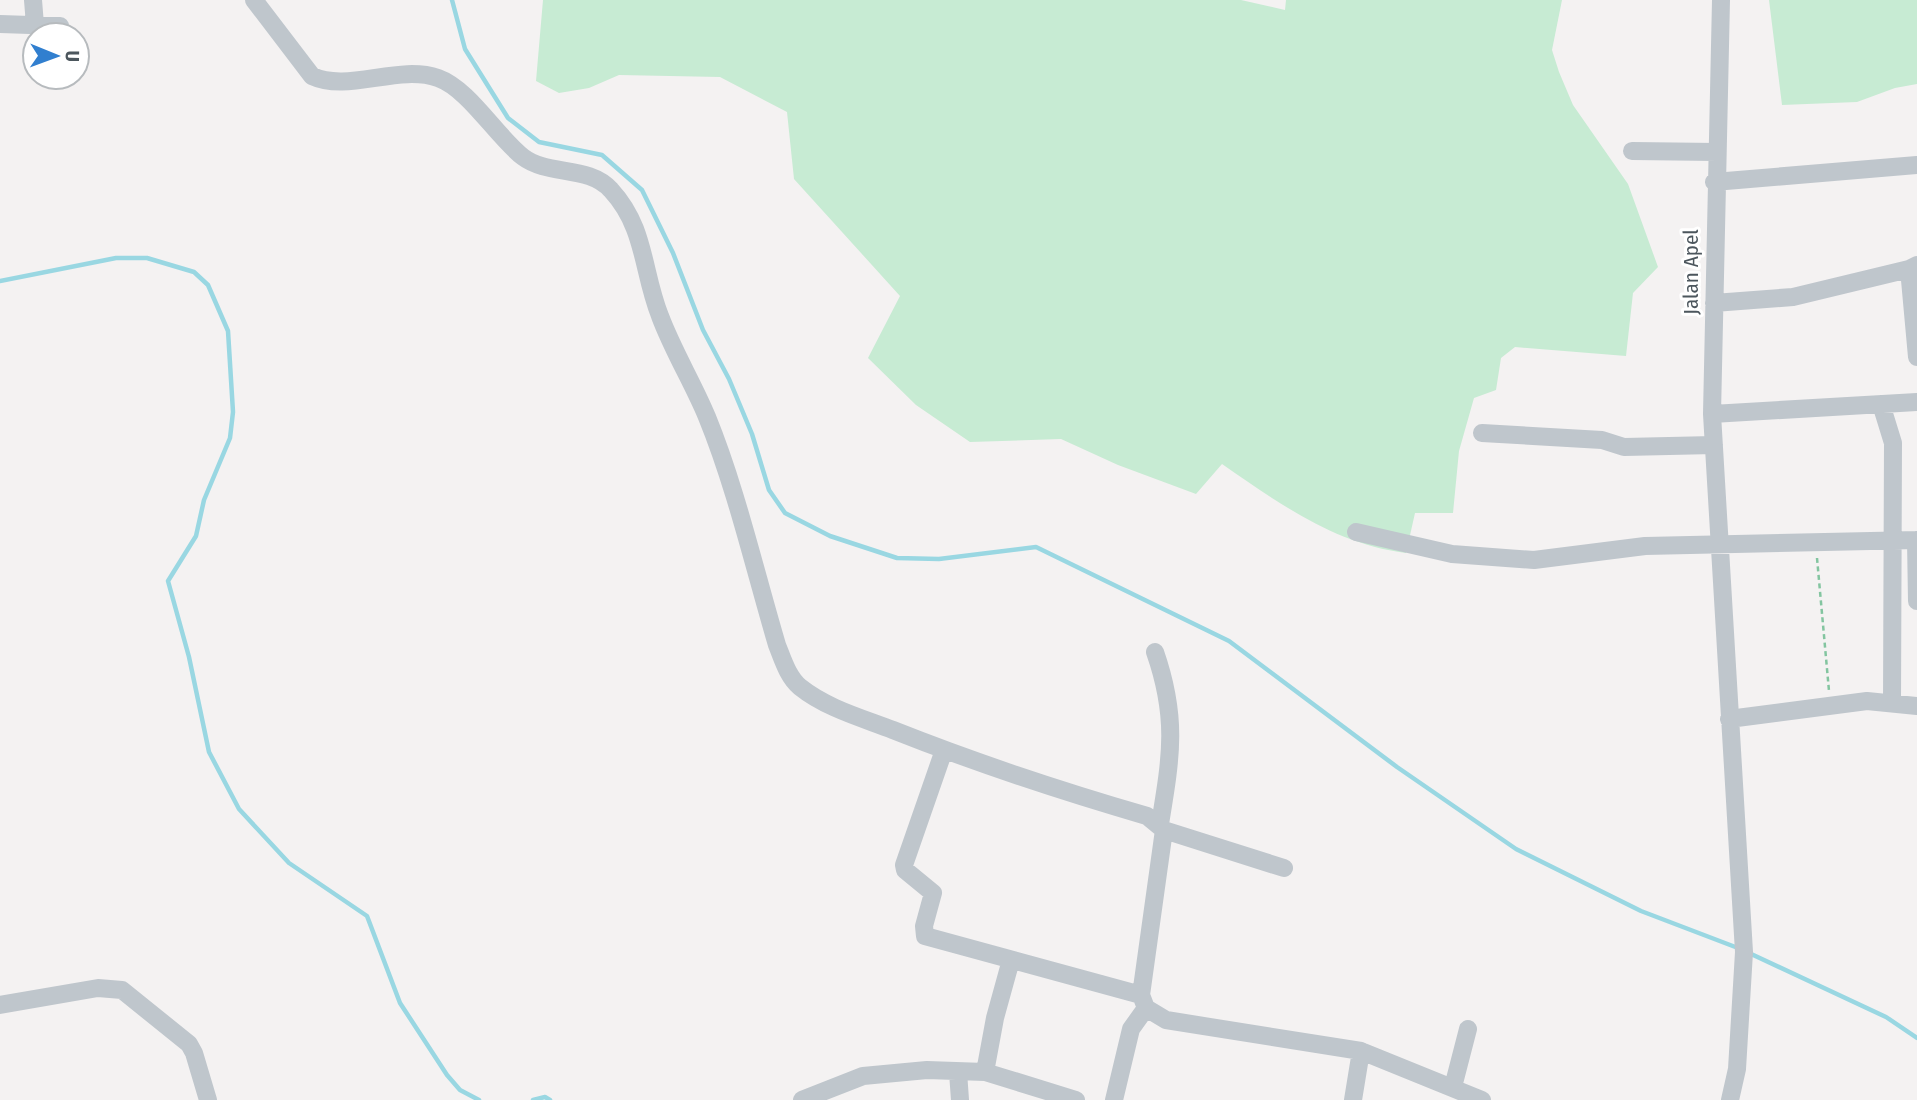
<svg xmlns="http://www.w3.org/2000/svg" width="1917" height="1100" viewBox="0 0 1917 1100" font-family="'Fira Sans Condensed',sans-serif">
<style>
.green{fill:#c7ebd3}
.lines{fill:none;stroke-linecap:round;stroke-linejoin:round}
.stream{stroke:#99d7e2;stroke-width:4.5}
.path{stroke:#83c5a0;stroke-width:2.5;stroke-dasharray:5 3.5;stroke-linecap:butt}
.street{stroke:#bfc6cc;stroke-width:18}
.labels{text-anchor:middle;stroke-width:6;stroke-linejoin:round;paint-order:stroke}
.street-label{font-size:21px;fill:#4c565d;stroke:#fff}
</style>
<rect width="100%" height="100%" fill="#f4f2f2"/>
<path class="green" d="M543,0H1241L1285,10L1286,0H1562L1552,50L1559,72L1573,105L1628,184L1658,267L1633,293L1626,356L1515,347L1501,358L1496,390L1474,398L1459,451L1453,513H1415L1406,553C1335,544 1280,504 1222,464L1196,494L1118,465L1061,439L970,442L916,405L868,358L900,296L794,179L787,112L720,77L619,75L589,88L559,93L536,81Z
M1769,0H1917V84L1895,88L1857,102L1782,105Z"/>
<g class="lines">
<path class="stream" d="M452,0L465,49L508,118L539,142L602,155L642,190L673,253L703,330L729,379L752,434L769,490L785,513L830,536L897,558L939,559L1036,547L1229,641L1397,767L1516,849L1641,911L1738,948
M0,281L116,258H147L194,272L208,285L228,331L233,412L230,438L204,500L196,536L168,581L189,657L209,752L239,809L289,863L367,916L400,1003L447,1075L460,1090L479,1100
M1749,953L1886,1017L1917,1038
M533,1100L545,1097L550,1100"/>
<path class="path" d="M1817,558L1829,691"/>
<path class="street" d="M33,0L35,25
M254,0L312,76C348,93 398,64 438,78C469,89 496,136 523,157C548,176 589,165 611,190C646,228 642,271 660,316C673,351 693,383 707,417C736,488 755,571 777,645C783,660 788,677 800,687C826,708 862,718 893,730C976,763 1061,791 1147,816L1164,830L1141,995L1146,1008L1166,1020L1361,1051L1482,1100
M1721,0L1712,414L1744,952L1737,1069L1730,1100
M0,24L60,26
M1632,151L1717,152
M1714,182L1917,165
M1917,265L1909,269L1917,357
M1714,303L1793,297L1909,269
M1881,404L1893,443L1892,702
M1712,414L1917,402
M1482,433L1602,440L1624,447L1714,445
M1356,532L1452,554L1534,560L1645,546L1917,540
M1916,540L1917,601
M1155,652C1178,718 1171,757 1160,824
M1729,719L1867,701L1917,706
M944,750L904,865L905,870L933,893L924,926L925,936L1141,995
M1164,830L1284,868
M0,1005L98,988L122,990L189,1044L194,1053L208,1100
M958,1072L960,1100
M985,1072L995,1018L1011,960
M1453,1087L1468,1029
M802,1100L863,1076L927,1070L985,1072L1076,1100
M1114,1100L1131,1029L1146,1008
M1353,1100L1361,1051"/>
</g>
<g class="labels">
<g class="street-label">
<text transform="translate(1691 272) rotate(-90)" y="7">Jalan Apel</text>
</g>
</g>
<g transform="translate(56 56) rotate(91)"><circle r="33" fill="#ffffff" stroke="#b7bbbe" stroke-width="2"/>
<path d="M0-5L12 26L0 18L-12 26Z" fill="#317fcf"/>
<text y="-10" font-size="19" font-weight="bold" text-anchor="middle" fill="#4c565d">U</text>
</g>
</svg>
